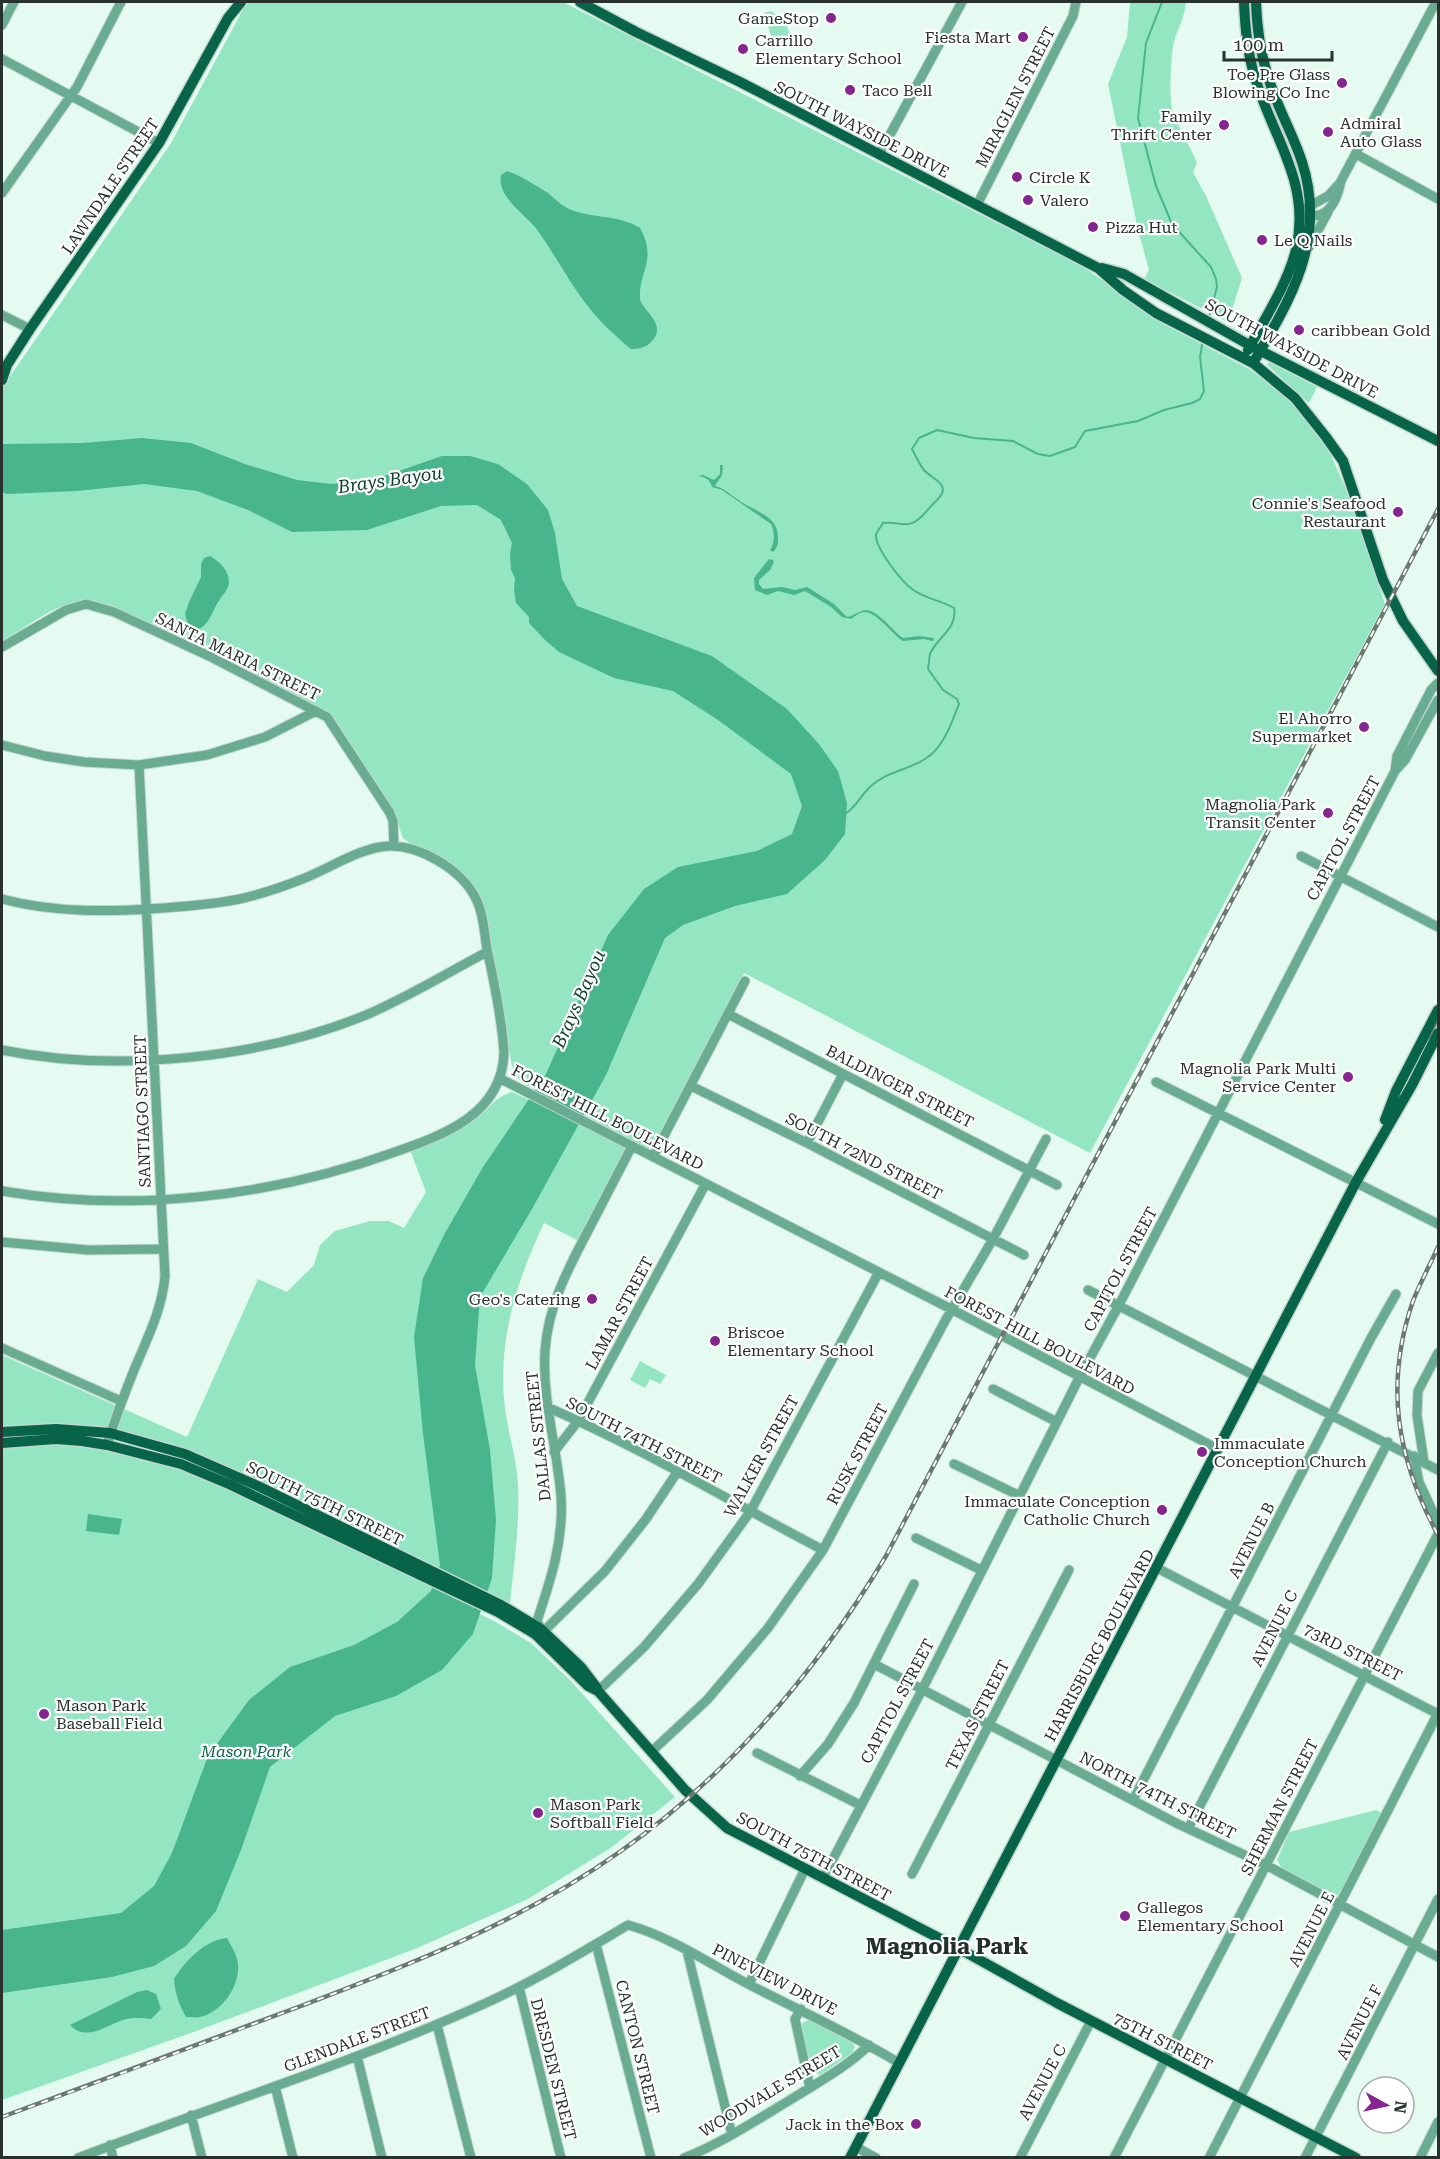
<svg xmlns="http://www.w3.org/2000/svg" width="1440" height="2159" viewBox="0 0 1440 2159" font-family="'Roboto Serif',serif">
<style>
.green{fill:#94e6c3}
.water{fill:#48b58d}
.lines{fill:none;stroke-linecap:round;stroke-linejoin:round}
.stream{stroke:#48b58d;stroke-width:2}
.minor-casing{stroke:#c3d7ce;stroke-width:11}
.major-casing{stroke:#c3d7ce;stroke-width:13}
.minor{stroke:#6aac91;stroke-width:9}
.major{stroke:#086448;stroke-width:10}
.tram{stroke:#6c7973;stroke-width:1.5}
.rail-casing{stroke:#6c7973;stroke-width:4.5}
.rail{stroke:#fff;stroke-width:2;stroke-dasharray:7;stroke-linecap:butt}
.poi-dot{fill:#85258f;stroke:#fff;stroke-width:2}
.labels{text-anchor:middle;stroke-width:4.5;stroke-linejoin:round;paint-order:stroke}
.poi-label{font-size:16px;fill:#29312e;stroke:#fff;text-anchor:start}
.street-label{font-size:16px;fill:#29312e;stroke:#fff}
.park-label{font-size:16px;font-style:italic;fill:#0e6349;stroke:#fff}
.water-label{font-size:18px;font-style:italic;fill:#0e3e2d;stroke:#fff}
.district-label{font-size:22px;font-weight:bold;fill:#203129;stroke:#fff}
</style>
<rect width="100%" height="100%" fill="#e5fbf1"/>
<path class="green" d="M247,2H563L1085,268L1163,324L1249,369L1285,396L1314,427L1331,455L1347,492L1385,604L1090,1153L744,973L657,1144L654,1148H647L526,1085L516,1077L512,1066L488,937L477,896L426,851L412,845L403,838L394,813L384,794L336,722L328,714L307,701L105,604C95,603 83,600 72,603C48,609 23,629 2,642V388L171,143Z
M1130,2H1186C1185,18 1176,31 1173,46C1171,61 1168,103 1174,116C1181,132 1190,147 1197,162L1193,172L1207,198L1242,278L1228,322L1144,279L1149,270L1138,230L1108,84L1127,37Z
M771,11L785,21L791,37L787,46L772,39L764,13Z
M1269,362L1317,387L1309,403L1267,365Z
M512,1092L622,1144L626,1152L579,1241L544,1223C516,1283 497,1341 505,1408C508,1433 517,1459 518,1485C520,1524 514,1564 510,1603L487,1591L431,1590L494,1621L531,1643L570,1680L675,1797L612,1847L528,1899L415,1949L191,2033L2,2100V1355L187,1437L258,1279L287,1292L314,1265L320,1245L335,1231L370,1221H389L404,1228L426,1192L410,1150C432,1142 455,1134 474,1120C487,1111 496,1096 512,1092Z
M640,1361L666,1375L660,1384L650,1379L645,1388L630,1380Z
M1376,1810L1383,1814L1338,1899L1283,1870L1277,1860L1289,1832Z
M809,2020L853,2043L855,2047L852,2053L820,2075L812,2071L801,2028L803,2022Z"/>
<path class="water" d="M507,171C518,174 538,187 548,193C554,198 560,204 567,208C590,219 618,214 640,228C658,261 638,271 640,300C647,315 668,326 650,343C645,348 638,349 631,349C625,345 620,339 614,334C579,303 564,268 538,231C527,215 496,197 501,175Z
M142,438L191,443L245,464L297,480L331,484L373,480L442,456H470L498,464L527,484L548,510L555,533L562,579L577,606L712,656L787,709L819,744L838,771L847,803L845,834L825,860L787,894L735,906L683,925L665,938L606,1075L532,1209L480,1297L475,1365L490,1450L496,1520L492,1578L473,1634L442,1670L396,1696L335,1716L270,1767L241,1850L216,1911L186,1946L154,1966L112,1977L2,1993V1930L121,1913L154,1886L172,1853L208,1756L249,1700L290,1667L354,1645L397,1622L431,1591L440,1565L423,1434L414,1337L423,1278L445,1233L483,1167L546,1074L608,935L644,889L678,867L757,851L792,834L802,806L791,774L718,720L673,691L614,678L559,652L545,640L529,623V617L516,603L514,590L515,578L511,570L510,554L512,543L501,520L477,505L441,506L367,530L292,532L248,510L197,491L144,484L77,491L7,494L2,492V444L83,443Z
M720,465H723L722,475L715,486C724,488 731,495 740,501C756,512 779,516 778,539C778,545 777,548 773,552L770,550C775,542 775,533 771,524L722,490L712,487C710,480 706,477 698,476L703,475L714,480L720,474Z
M210,556C220,562 229,570 229,583C228,590 224,593 220,599C212,610 209,629 193,631L188,626L185,614L189,602L201,577V564L204,558Z
M769,559L773,560L774,562L770,570L759,580V584L763,589L783,587L795,590L807,587L834,604L847,617C853,616 859,611 865,610C879,610 893,632 903,638L919,636L934,638L933,641L924,639L903,641C893,635 876,611 864,612C860,612 854,617 851,619L842,617L831,607L805,591L794,595L778,591L767,595L755,590L754,578Z
M88,1514L122,1519L119,1535L86,1531Z
M227,1938C231,1946 237,1954 238,1964C240,1986 222,2012 200,2017C196,2018 190,2017 186,2017C179,2005 175,1993 174,1979C185,1961 205,1940 227,1938Z
M147,1990L156,1994L161,2009L151,2019C142,2018 132,2017 123,2020C105,2026 86,2042 70,2025L137,1992Z"/>
<g class="lines">
<path class="stream" d="M1162,2L1146,43L1138,118L1156,186L1172,224L1211,267L1216,279L1217,287L1209,317
M845,814C856,807 861,795 871,786C886,772 908,770 925,759C943,749 952,722 959,704L957,699L943,690L928,669C929,664 929,658 930,654C937,637 958,629 954,608C941,600 925,599 912,589C902,582 875,548 876,535C877,531 881,527 883,523C891,522 894,523 901,524C918,527 925,511 935,502C939,498 945,493 942,486C938,479 929,476 924,470C919,464 916,456 912,449L919,438L937,430L974,438L1013,441L1038,454L1050,456L1075,447L1085,431L1138,421L1164,410L1192,403L1200,399L1204,391L1200,357L1203,340"/>
<g class="minor-casing">
<path id="minor" d="M2,25L14,2
M2,59L159,143
M1356,154L1438,199
M879,155L962,2
M2,193L77,87L121,2
M977,205L1073,16L1076,2
M1306,208L1328,196L1340,183
M1299,213C1325,223 1336,206 1341,181L1436,2
M1309,247L1328,212
M2,315L30,329
M2,647L66,610L86,604L114,612L211,657L327,717L390,813L393,821L394,846
M2,745L45,756L84,762L139,765L207,755L265,737L316,711
M1395,771L1397,756L1431,690L1438,683
M1301,856L1438,927
M2,899C55,913 109,912 164,908C191,906 218,904 244,898C265,893 285,886 305,878C330,868 353,852 380,847C415,841 463,869 477,901C485,918 484,937 488,954C495,986 502,1020 504,1053C502,1114 444,1135 395,1152C271,1197 132,1213 2,1191
M728,1014L1057,1185
M2,1050C115,1073 259,1059 366,1015C408,997 447,973 487,952
M499,1078L953,1310L1218,1449
M1156,1082L1438,1224
M691,1086L807,1143L1024,1255
M807,1143L843,1074
M632,1146C618,1173 604,1200 590,1227C569,1267 548,1305 545,1351C542,1400 557,1447 561,1496C564,1540 551,1579 537,1621L541,1629H546L605,1571L646,1519L678,1471
M653,1157L745,981
M2,1242L88,1250L163,1249
M1088,1290L1438,1470
M2,1348L121,1401
M993,1389L1057,1422
M547,1407C642,1448 731,1502 823,1550
M107,1445C115,1419 124,1395 134,1370C147,1339 162,1310 165,1276L139,765
M554,1452L578,1421L705,1185
M1414,1456L1419,1482L1438,1523
M1424,1462L1417,1415L1418,1391L1438,1353
M954,1464L1020,1496
M916,1538L981,1570
M1157,1568L1438,1714
M874,1664L1176,1823L1266,1865L1438,1957
M598,1691L644,1647L698,1584L750,1512L879,1272
M651,1752L707,1700L768,1628L823,1550L945,1321L993,1239L1046,1139
M757,1753L860,1805
M800,1776L828,1744L854,1703L914,1584
M1133,1800L1371,1338L1396,1294
M1189,1827L1388,1442
M912,1874L1069,1570
M823,1878L922,1690L1079,1378L1119,1305L1395,771L1405,760L1438,700
M596,1944L651,2158
M687,1951L732,2135
M749,1984L805,1869
M519,1987L561,2158
M801,2009L795,2019L810,2088
M437,2025L471,2158
M357,2056L382,2158
M275,2086L293,2158
M191,2115L202,2158
M110,2145L113,2158
M856,2147L876,2158
M78,2158C211,2107 347,2065 477,2007C530,1984 579,1954 628,1925C669,1936 710,1964 748,1984C798,2010 850,2033 899,2063
M684,2158C722,2143 755,2121 790,2100C817,2083 847,2067 869,2045
M1020,2158L1091,2021
M1114,2158L1438,1534
M1209,2158L1438,1713
M1305,2158L1438,1899
M1420,2158L1438,2122"/>
</g>
<g class="major-casing">
<path id="major" d="M580,2L636,32L740,82L1098,268L1123,290L1156,313L1253,363L1295,398L1326,437L1343,461L1383,580L1403,621L1438,671
M1244,2C1245,26 1247,51 1254,74C1271,136 1312,181 1296,250C1287,285 1265,318 1248,350
M1102,268L1124,274L1251,346L1438,441
M1253,363C1291,299 1327,239 1302,162C1295,140 1284,120 1276,99C1263,68 1257,35 1256,2
M2,380L7,365L30,329L159,143L228,18L241,2
M1385,1120L1396,1091L1438,1010
M2,1432L56,1429L110,1433L185,1454L258,1486L501,1605L541,1629L581,1667L597,1688
M2,1443L56,1439L82,1441L107,1445L181,1464L231,1485L498,1612L535,1634L588,1686L598,1691L685,1790L727,1828L958,1948L1057,2003L1356,2158
M850,2158L1356,1182L1412,1085L1438,1033"/>
</g>
<use href="#minor" class="minor"/>
<use href="#major" class="major"/>
<path class="tram" d="M1429,1039L1438,1020"/>
<g class="rail-casing">
<path id="rail" d="M1438,1247C1430,1265 1420,1283 1413,1301C1384,1385 1397,1459 1438,1535
M2,2117C101,2081 201,2044 301,2006C414,1963 521,1922 621,1851C730,1774 818,1669 886,1556L1438,509"/>
</g>
<use href="#rail" class="rail"/>
</g>
<g class="poi-dot">
<circle cx="831" cy="18" r="6"/>
<circle cx="1023" cy="37" r="6"/>
<circle cx="743" cy="49" r="6"/>
<circle cx="1342" cy="83" r="6"/>
<circle cx="850" cy="90" r="6"/>
<circle cx="1224" cy="125" r="6"/>
<circle cx="1328" cy="132" r="6"/>
<circle cx="1017" cy="177" r="6"/>
<circle cx="1028" cy="200" r="6"/>
<circle cx="1093" cy="227" r="6"/>
<circle cx="1262" cy="240" r="6"/>
<circle cx="1299" cy="330" r="6"/>
<circle cx="1398" cy="512" r="6"/>
<circle cx="1364" cy="727" r="6"/>
<circle cx="1328" cy="813" r="6"/>
<circle cx="1348" cy="1077" r="6"/>
<circle cx="592" cy="1299" r="6"/>
<circle cx="715" cy="1341" r="6"/>
<circle cx="1202" cy="1452" r="6"/>
<circle cx="1162" cy="1510" r="6"/>
<circle cx="44" cy="1714" r="6"/>
<circle cx="538" cy="1813" r="6"/>
<circle cx="1125" cy="1916" r="6"/>
<circle cx="916" cy="2124" r="6"/>
</g>
<g class="labels">
<g class="poi-label">
<text x="819" y="24" text-anchor="end">GameStop</text>
<text x="1011" y="43" text-anchor="end">Fiesta Mart</text>
<text x="755" y="46">Carrillo<tspan x="755" dy="18">Elementary School</tspan></text>
<text x="1330" y="80" text-anchor="end">Toe Pre Glass<tspan x="1330" dy="18">Blowing Co Inc</tspan></text>
<text x="862" y="96">Taco Bell</text>
<text x="1212" y="122" text-anchor="end">Family<tspan x="1212" dy="18">Thrift Center</tspan></text>
<text x="1340" y="129">Admiral<tspan x="1340" dy="18">Auto Glass</tspan></text>
<text x="1029" y="183">Circle K</text>
<text x="1040" y="206">Valero</text>
<text x="1105" y="233">Pizza Hut</text>
<text x="1274" y="246">Le Q Nails</text>
<text x="1311" y="336">caribbean Gold</text>
<text x="1386" y="509" text-anchor="end">Connie's Seafood<tspan x="1386" dy="18">Restaurant</tspan></text>
<text x="1352" y="724" text-anchor="end">El Ahorro<tspan x="1352" dy="18">Supermarket</tspan></text>
<text x="1316" y="810" text-anchor="end">Magnolia Park<tspan x="1316" dy="18">Transit Center</tspan></text>
<text x="1336" y="1074" text-anchor="end">Magnolia Park Multi<tspan x="1336" dy="18">Service Center</tspan></text>
<text x="580" y="1305" text-anchor="end">Geo's Catering</text>
<text x="727" y="1338">Briscoe<tspan x="727" dy="18">Elementary School</tspan></text>
<text x="1214" y="1449">Immaculate<tspan x="1214" dy="18">Conception Church</tspan></text>
<text x="1150" y="1507" text-anchor="end">Immaculate Conception<tspan x="1150" dy="18">Catholic Church</tspan></text>
<text x="56" y="1711">Mason Park<tspan x="56" dy="18">Baseball Field</tspan></text>
<text x="550" y="1810">Mason Park<tspan x="550" dy="18">Softball Field</tspan></text>
<text x="1137" y="1913">Gallegos<tspan x="1137" dy="18">Elementary School</tspan></text>
<text x="904" y="2130" text-anchor="end">Jack in the Box</text>
</g>
<g class="street-label">
<text transform="translate(1015 97) rotate(-63)" y="6">MIRAGLEN STREET</text>
<text transform="translate(862 129) rotate(27)" y="6">SOUTH WAYSIDE DRIVE</text>
<text transform="translate(110 186) rotate(-56)" y="6">LAWNDALE STREET</text>
<text transform="translate(1292 348) rotate(28)" y="6">SOUTH WAYSIDE DRIVE</text>
<text transform="translate(238 656) rotate(26)" y="6">SANTA MARIA STREET</text>
<text transform="translate(1343 838) rotate(-62)" y="6">CAPITOL STREET</text>
<text transform="translate(900 1086) rotate(27)" y="6">BALDINGER STREET</text>
<text transform="translate(142 1111) rotate(-92)" y="6">SANTIAGO STREET</text>
<text transform="translate(608 1117) rotate(27)" y="6">FOREST HILL BOULEVARD</text>
<text transform="translate(864 1156) rotate(27)" y="6">SOUTH 72ND STREET</text>
<text transform="translate(1120 1269) rotate(-62)" y="6">CAPITOL STREET</text>
<text transform="translate(619 1313) rotate(-62)" y="6">LAMAR STREET</text>
<text transform="translate(1040 1340) rotate(28)" y="6">FOREST HILL BOULEVARD</text>
<text transform="translate(538 1436) rotate(-96)" y="6">DALLAS STREET</text>
<text transform="translate(644 1440) rotate(27)" y="6">SOUTH 74TH STREET</text>
<text transform="translate(857 1454) rotate(-62)" y="6">RUSK STREET</text>
<text transform="translate(761 1456) rotate(-61)" y="6">WALKER STREET</text>
<text transform="translate(325 1503) rotate(26)" y="6">SOUTH 75TH STREET</text>
<text transform="translate(1251 1540) rotate(-63)" y="6">AVENUE B</text>
<text transform="translate(1274 1628) rotate(-63)" y="6">AVENUE C</text>
<text transform="translate(1099 1645) rotate(-62)" y="6">HARRISBURG BOULEVARD</text>
<text transform="translate(1353 1652) rotate(27)" y="6">73RD STREET</text>
<text transform="translate(897 1701) rotate(-62)" y="6">CAPITOL STREET</text>
<text transform="translate(977 1715) rotate(-63)" y="6">TEXAS STREET</text>
<text transform="translate(1158 1795) rotate(27)" y="6">NORTH 74TH STREET</text>
<text transform="translate(1279 1807) rotate(-63)" y="6">SHERMAN STREET</text>
<text transform="translate(814 1856) rotate(28)" y="6">SOUTH 75TH STREET</text>
<text transform="translate(1311 1929) rotate(-63)" y="6">AVENUE E</text>
<text transform="translate(775 1979) rotate(27)" y="6">PINEVIEW DRIVE</text>
<text transform="translate(1359 2022) rotate(-63)" y="6">AVENUE F</text>
<text transform="translate(357 2039) rotate(-21)" y="6">GLENDALE STREET</text>
<text transform="translate(1163 2041) rotate(27)" y="6">75TH STREET</text>
<text transform="translate(638 2047) rotate(76)" y="6">CANTON STREET</text>
<text transform="translate(554 2069) rotate(76)" y="6">DRESDEN STREET</text>
<text transform="translate(1042 2082) rotate(-62)" y="6">AVENUE C</text>
<text transform="translate(770 2091) rotate(-31)" y="6">WOODVALE STREET</text>
</g>
<g class="park-label">
<text x="246" y="1757">Mason Park</text>
</g>
<g class="water-label">
<text transform="translate(390 480) rotate(-8)" y="6">Brays Bayou</text>
<text transform="translate(579 999) rotate(-66)" y="6">Brays Bayou</text>
</g>
<g class="district-label">
<text x="947" y="1954">Magnolia Park</text>
</g>
</g>
<rect width="1440" height="2159" fill="none" stroke="#29312e" stroke-width="6"/>
<g transform="translate(1386 2105) rotate(98)"><circle r="28" fill="#ffffff" stroke="#a9adab" stroke-width="1.5"/>
<path d="M0-4.5L10 22L0 15L-10 22Z" fill="#85258f"/>
<text y="-9" font-size="16" font-weight="bold" text-anchor="middle" fill="#29312e">N</text>
</g>
<path d="M1224 51v9h108v-9" fill="none" stroke="#29312e" stroke-width="3"/>
<text x="1233" y="51" font-size="18" fill="#29312e" stroke="#ffffff" stroke-width="4.5" paint-order="stroke">100 m</text>
</svg>
